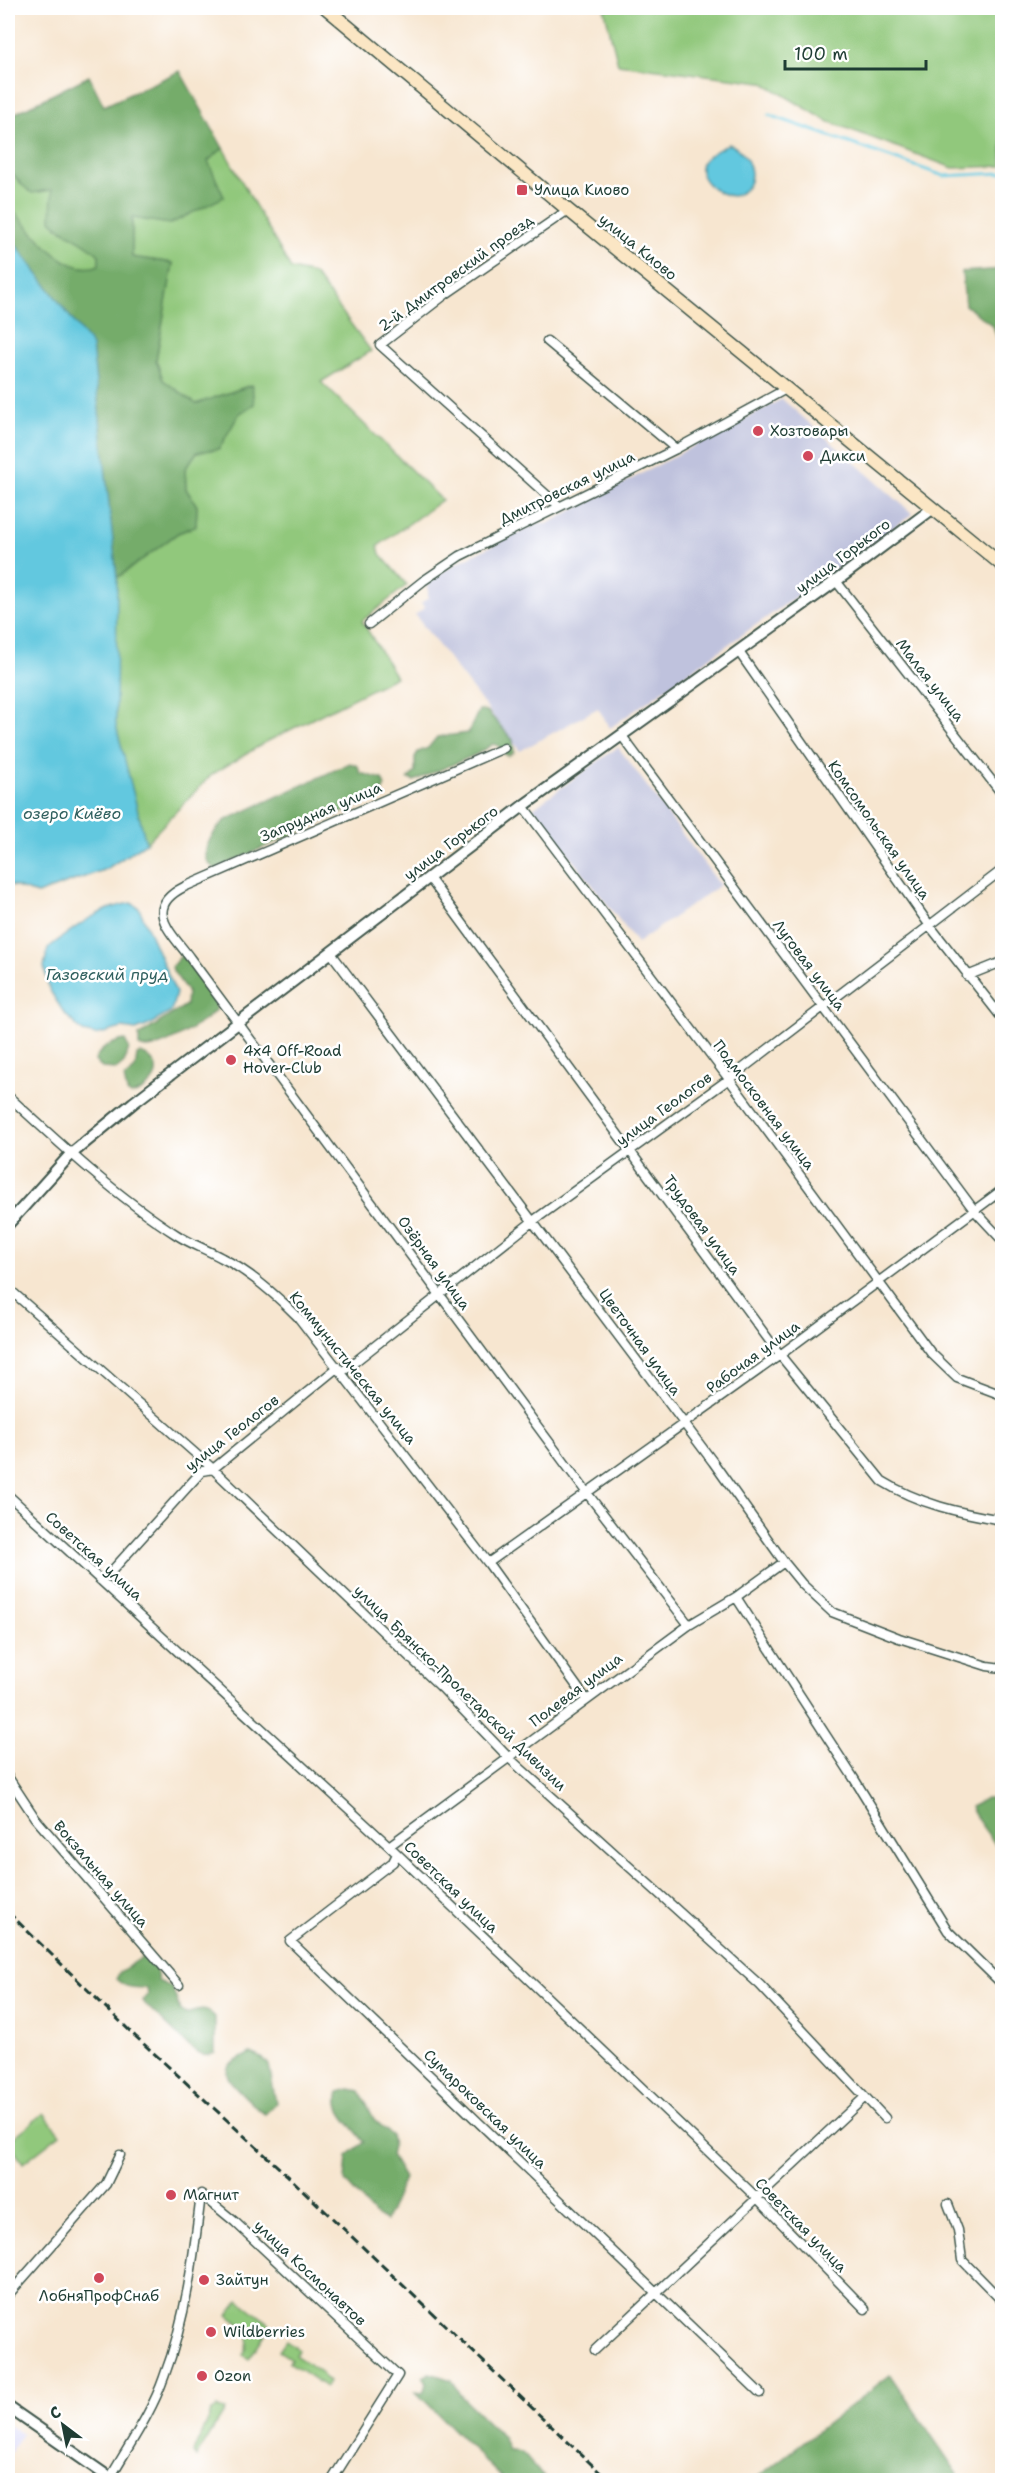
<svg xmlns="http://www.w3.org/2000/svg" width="1010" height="2488" viewBox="0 0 1010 2488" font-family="'Shantell Sans',sans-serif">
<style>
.built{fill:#d7d7f8}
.industrial{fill:#bfc2dd}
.green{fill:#91c87b;stroke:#588258;stroke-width:1.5}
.forest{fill:#74ac6b;stroke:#4a7450;stroke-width:1.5}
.water{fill:#62c8df;stroke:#40828a;stroke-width:1.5}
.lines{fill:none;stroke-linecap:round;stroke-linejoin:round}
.stream{stroke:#62c8df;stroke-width:3}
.minor-casing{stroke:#3f564b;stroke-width:11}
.tertiary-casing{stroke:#3f564b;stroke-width:14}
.secondary-casing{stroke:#3f564b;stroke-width:15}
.minor{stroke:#fff;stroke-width:8}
.tertiary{stroke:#fff;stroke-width:10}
.secondary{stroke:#fbe6c4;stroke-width:12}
.rail{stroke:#1f3d34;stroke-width:3;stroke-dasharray:9 4.5;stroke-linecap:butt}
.poi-dot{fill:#d1495b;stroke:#fff;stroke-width:2}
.labels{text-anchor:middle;stroke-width:5;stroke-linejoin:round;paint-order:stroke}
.poi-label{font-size:15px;fill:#1f3d34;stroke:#fff;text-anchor:start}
.street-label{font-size:15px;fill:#1f3d34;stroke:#fff}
.water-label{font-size:16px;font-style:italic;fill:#30605f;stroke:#fff}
</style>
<rect width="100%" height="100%" fill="#fff"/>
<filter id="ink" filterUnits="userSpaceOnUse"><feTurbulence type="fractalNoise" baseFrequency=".0167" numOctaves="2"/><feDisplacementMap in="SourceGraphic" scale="12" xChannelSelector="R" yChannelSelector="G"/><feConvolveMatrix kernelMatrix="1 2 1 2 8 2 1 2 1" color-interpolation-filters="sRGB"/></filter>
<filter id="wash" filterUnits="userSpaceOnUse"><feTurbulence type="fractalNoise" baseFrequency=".008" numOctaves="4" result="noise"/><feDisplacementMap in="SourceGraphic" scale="24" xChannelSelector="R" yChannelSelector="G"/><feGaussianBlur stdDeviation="1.35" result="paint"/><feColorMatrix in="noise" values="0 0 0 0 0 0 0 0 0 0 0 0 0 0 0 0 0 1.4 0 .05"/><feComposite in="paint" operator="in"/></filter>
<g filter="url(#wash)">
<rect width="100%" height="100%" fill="#f7e6d0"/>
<path class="built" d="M8,2425L23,2434L8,2456Z"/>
<path class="industrial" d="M782,399L913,514L610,728L598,708L520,751L415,615L425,608L421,603L428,598V584L431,579L459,562L538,523L547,524Z
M618,747L720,885L637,943L533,808Z"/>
<path class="green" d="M604,8H1002V166L953,168L827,121L762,82L618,64Z
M223,148L291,269L314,274L371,351L321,382L442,500L378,546L380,554L407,585L362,621L396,677L266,742L211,775L146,843L106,869L37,894L8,884V238L92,346L117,578L178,533L196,526L197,506L186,489L185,469L197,452L219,448L239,414L254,404L251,385L196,404L163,380L156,360L173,263L132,258V218L208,161Z
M8,168L22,185L52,190L57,227L92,247L99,255V266C66,280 28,226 8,204Z
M44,2113L60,2134L23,2163L8,2142Z
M239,2300L271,2325L249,2359L243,2355C255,2332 246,2329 228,2315Z
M286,2341L299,2350L295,2355L319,2371L329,2382L326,2387L289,2362L291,2359L279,2351Z
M217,2408L225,2410L196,2457L193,2454C197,2439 207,2427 211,2412Z"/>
<path class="forest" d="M180,71L223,148L208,161L224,197L170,224L132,218V257L173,263L156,360L163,380L196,404L252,385L254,404L239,414L219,449L197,452L185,469L186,489L197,506L196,526L178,533L117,578L92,346L17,246L8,238V204C28,226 66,280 99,265V255C85,240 64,235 51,220L52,190L32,193L22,185L8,168V117L89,76L104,106Z
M1002,269V353L993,326L965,305L962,272Z
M479,710L487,711L513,740L514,752L508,756L502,752L499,746L493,744L477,754L414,781L408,779L415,772V757L418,752L428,748L437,737L468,733Z
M350,763L358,766L360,773L382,779L385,786L380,796L215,869C195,855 212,834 224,821Z
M181,956H184C196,970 215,990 216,1009C207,1022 153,1056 139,1046V1036L186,1005L187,991L173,971L172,966Z
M125,1040L129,1048L124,1063L117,1069L102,1068L95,1061C98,1049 113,1042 125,1040Z
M141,1053C169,1065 154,1089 131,1095L127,1092L124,1078L135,1069L137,1055Z
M986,1798H1002V1863C1000,1842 978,1827 971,1807Z
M144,1956C157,1961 156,1969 158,1981L172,1987L180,2010L186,2014C199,2010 206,2007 215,2017V2053C206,2057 201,2056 193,2050L142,2001L148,1995L147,1988C134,1988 125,1988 116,1979L120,1972Z
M250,2053L264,2059L269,2065L276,2103L265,2114C260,2112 232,2084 229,2079C226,2074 227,2069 229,2065Z
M350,2089L360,2091L374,2119L391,2135L393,2145L391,2156L404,2178L386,2221L375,2215L345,2181L347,2156L364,2142C353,2125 332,2113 339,2092Z
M430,2373L452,2380L460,2395L503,2437L509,2451C524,2450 525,2456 533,2466C537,2472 543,2476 548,2480H504L416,2392L423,2393L426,2384L423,2377Z
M890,2375L962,2480H809L806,2473L788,2476L783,2480H754Z"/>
<path class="water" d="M729,144C751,152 763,188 733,196C722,195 716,191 708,184C689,163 711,153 729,144Z
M8,238L17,246L92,346L117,578L116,725L146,843L106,869L37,894L8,884Z
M131,903L139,908L176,993L171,1012L149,1025L136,1030L122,1028L96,1035L83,1032L64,1013L49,989L44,967L48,948C74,928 98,908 131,903Z"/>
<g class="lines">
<path class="stream" d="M769,115L944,176L1002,173"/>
</g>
</g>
<g filter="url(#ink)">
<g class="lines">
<g class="minor-casing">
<path id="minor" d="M547,341L676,449
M559,506L380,345L446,294L568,210
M836,581L1002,794
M369,624L423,581L460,556L676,449L786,389
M739,652L930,926L1002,1018
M622,736L974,1210L1002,1240
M504,748L184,887C142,908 171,932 190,958L587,1493L689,1625
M523,806L729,1079L931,1353L957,1378L1002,1395
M430,879L780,1355L882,1481C919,1504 960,1513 1002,1520
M331,953L713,1462L784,1562L802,1584L832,1612L899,1638L987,1666L1002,1668
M967,976L1002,962
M8,1096C61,1145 116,1196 177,1235C191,1244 208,1250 222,1258C250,1272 276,1295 298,1317L488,1563L586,1699
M8,1288L213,1469L442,1688L509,1758L760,1985L885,2118
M342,1372L533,1221L729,1079L1002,870
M8,1495L389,1846L757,2198L865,2309
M488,1563L780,1355L1002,1190
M100,1580L109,1574L202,1471L213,1469L338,1367
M736,1597L853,1777L948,1931L1002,1984
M8,1777L35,1818L179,1985
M389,1846L689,1625L736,1597L784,1562
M397,1854L393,1862L290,1941L760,2393
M201,2194L235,2222L398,2375L332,2480
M948,2204L958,2230L962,2260L1002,2301
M8,2295L106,2184L120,2155
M595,2350L865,2097
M114,2480L110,2478C129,2445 152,2412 164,2377C186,2319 194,2255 201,2194"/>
</g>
<g class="tertiary-casing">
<path id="tertiary" d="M8,1224L71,1154L133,1103L523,806L836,581L932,509
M8,2407L110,2478L107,2480"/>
</g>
<g class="secondary-casing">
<path id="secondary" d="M326,8L568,210L1002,565"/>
</g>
<use href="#minor" class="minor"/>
<use href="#tertiary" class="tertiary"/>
<use href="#secondary" class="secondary"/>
<path class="rail" d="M8,1912L135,2036L288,2176L608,2480"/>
</g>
</g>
<g class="poi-dot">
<rect x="516" y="184" width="12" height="12" rx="3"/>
<circle cx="758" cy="431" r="6"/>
<circle cx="808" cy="456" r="6"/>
<circle cx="231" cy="1060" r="6"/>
<circle cx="171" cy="2195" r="6"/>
<circle cx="99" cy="2278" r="6"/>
<circle cx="204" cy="2280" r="6"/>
<circle cx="211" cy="2332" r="6"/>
<circle cx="202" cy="2376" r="6"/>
</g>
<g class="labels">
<g class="poi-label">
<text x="534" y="195">Улица Киово</text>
<text x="770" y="436">Хозтовары</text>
<text x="820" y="461">Дикси</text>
<text x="243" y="1056">4x4 Off-Road<tspan x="243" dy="17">Hover-Club</tspan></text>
<text x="183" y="2200">Магнит</text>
<text x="216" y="2285">Зайтун</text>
<text x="99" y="2301" text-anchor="middle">ЛобняПрофСнаб</text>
<text x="223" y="2337">Wildberries</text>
<text x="214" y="2381">Ozon</text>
</g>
<g class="street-label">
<text transform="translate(638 247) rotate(39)" y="5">улица Киово</text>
<text transform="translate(456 273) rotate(-36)" y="5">2-й Дмитровский проезд</text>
<text transform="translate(567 488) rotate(-26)" y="5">Дмитровская улица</text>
<text transform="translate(843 556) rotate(-37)" y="5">улица Горького</text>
<text transform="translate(930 680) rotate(52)" y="5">Малая улица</text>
<text transform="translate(321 812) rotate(-23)" y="5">Запрудная улица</text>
<text transform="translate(879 830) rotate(55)" y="5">Комсомольская улица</text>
<text transform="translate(451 843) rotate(-37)" y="5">улица Горького</text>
<text transform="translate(809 965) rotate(53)" y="5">Луговая улица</text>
<text transform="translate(764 1105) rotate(53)" y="5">Подмосковная улица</text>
<text transform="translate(664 1109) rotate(-36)" y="5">улица Геологов</text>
<text transform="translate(702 1225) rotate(54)" y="5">Трудовая улица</text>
<text transform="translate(434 1263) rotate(54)" y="5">Озёрная улица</text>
<text transform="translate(640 1342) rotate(54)" y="5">Цветочная улица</text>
<text transform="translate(753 1357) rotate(-36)" y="5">Рабочая улица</text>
<text transform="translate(353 1368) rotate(51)" y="5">Коммунистическая улица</text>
<text transform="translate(232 1433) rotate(-38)" y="5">улица Геологов</text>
<text transform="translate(94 1556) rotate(42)" y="5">Советская улица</text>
<text transform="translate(460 1688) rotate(44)" y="5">улица Брянско-Пролетарской Дивизии</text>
<text transform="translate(576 1690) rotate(-37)" y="5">Полевая улица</text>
<text transform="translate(101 1874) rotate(49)" y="5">Вокзальная улица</text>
<text transform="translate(451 1887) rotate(44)" y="5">Советская улица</text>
<text transform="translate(485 2109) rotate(44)" y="5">Сумароковская улица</text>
<text transform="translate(801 2225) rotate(46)" y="5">Советская улица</text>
<text transform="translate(310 2273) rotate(43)" y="5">улица Космонавтов</text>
</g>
<g class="water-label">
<text x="72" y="819">озеро Киёво</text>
<text x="107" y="980">Газовский пруд</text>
</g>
</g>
<rect width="1010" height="2488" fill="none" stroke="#fff" stroke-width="30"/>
<g transform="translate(63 2425) rotate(328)" stroke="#ffffff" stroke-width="4.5" paint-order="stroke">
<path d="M0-4.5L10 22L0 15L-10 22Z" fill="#1f3d34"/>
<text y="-9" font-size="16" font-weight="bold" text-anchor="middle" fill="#1f3d34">С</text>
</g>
<path d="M785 60v9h141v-9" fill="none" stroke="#1f3d34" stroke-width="3"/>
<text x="794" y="60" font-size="18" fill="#1f3d34" stroke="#ffffff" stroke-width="4.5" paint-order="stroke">100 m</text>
</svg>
